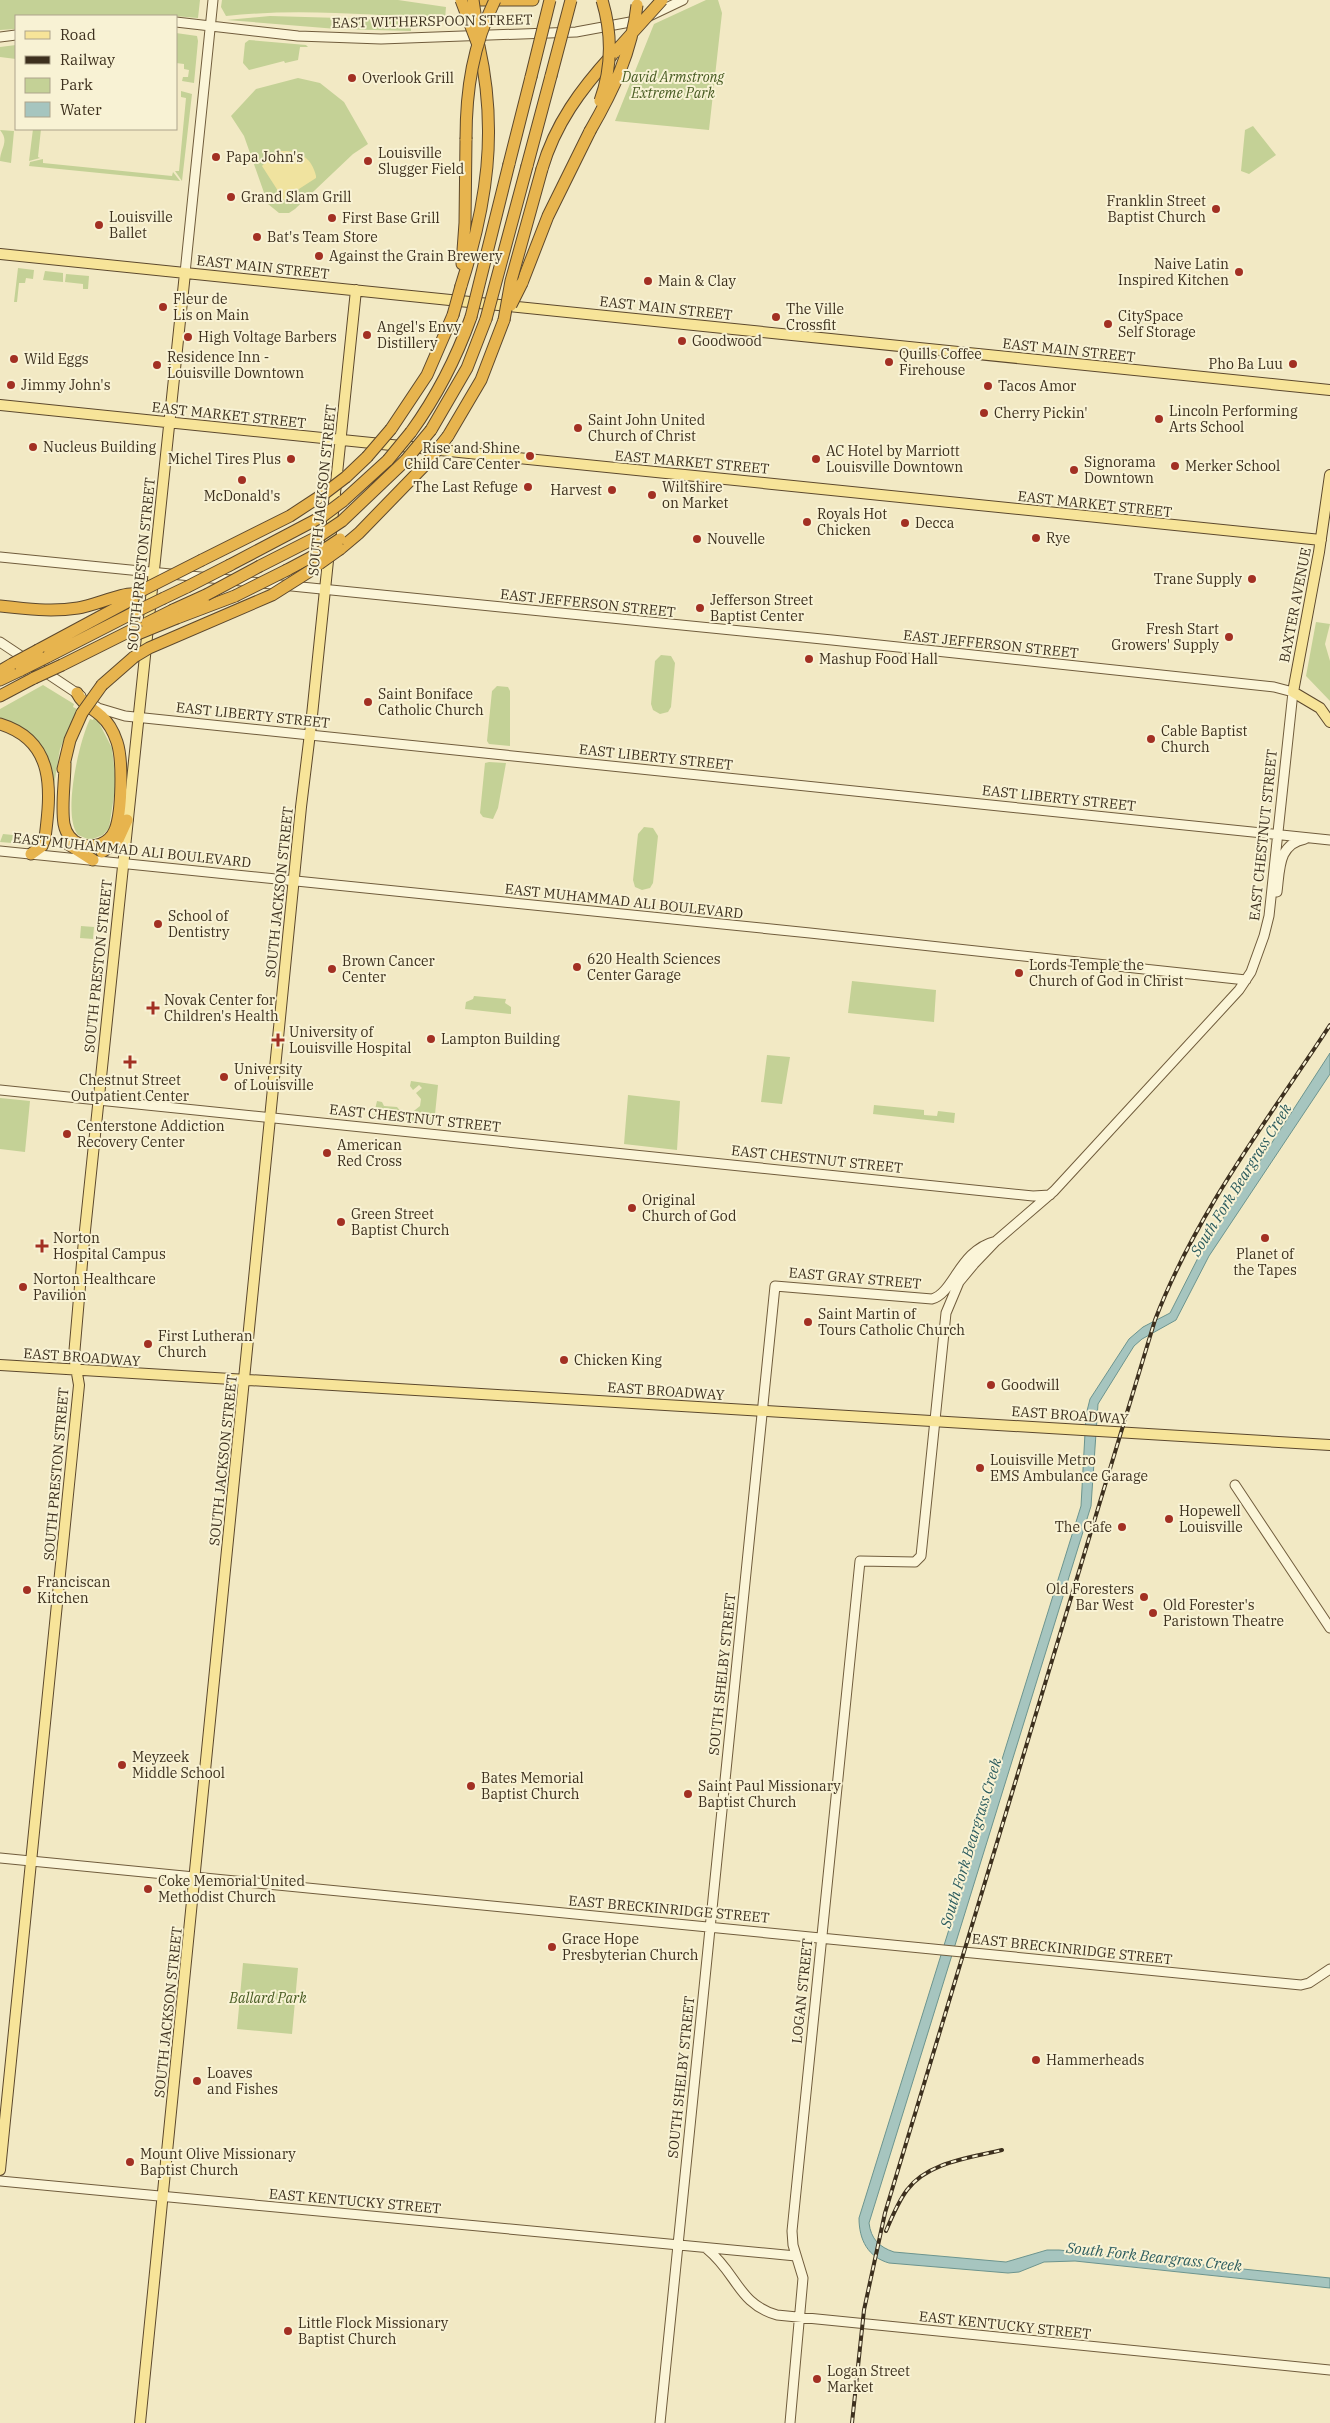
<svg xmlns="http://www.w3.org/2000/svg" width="1330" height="2423" viewBox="0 0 1330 2423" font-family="'IBM Plex Serif',serif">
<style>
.green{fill:#c4d196}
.sand{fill:#f0e39f}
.water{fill:#a6c5bf;stroke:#6c948e}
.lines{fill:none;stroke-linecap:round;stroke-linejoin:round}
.secondary-casing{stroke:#705c3c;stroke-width:11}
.primary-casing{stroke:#5c482d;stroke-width:12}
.highway-casing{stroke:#5c482d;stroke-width:13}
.secondary{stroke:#fbf5d8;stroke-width:9}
.primary{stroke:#f7e499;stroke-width:10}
.highway{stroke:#e7b44e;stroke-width:11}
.rail-casing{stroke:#3d301e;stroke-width:4}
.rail{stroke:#f8f2d4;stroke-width:2;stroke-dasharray:5.5;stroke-linecap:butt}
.highway-bridge-casing{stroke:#5c482d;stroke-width:13;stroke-linecap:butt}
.highway-bridge{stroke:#e7b44e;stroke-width:11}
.poi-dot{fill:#a23023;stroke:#f8f2d4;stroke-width:2}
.labels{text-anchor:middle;stroke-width:4;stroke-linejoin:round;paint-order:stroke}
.street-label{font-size:14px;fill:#3d301e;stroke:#f8f2d4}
.park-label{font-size:14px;font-style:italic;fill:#475b22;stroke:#f8f2d4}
.poi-label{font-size:14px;fill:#3d301e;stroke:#f8f2d4;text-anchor:start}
.water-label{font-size:15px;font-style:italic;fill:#2c5c5e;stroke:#f8f2d4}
</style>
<rect width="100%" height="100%" fill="#f2e9c4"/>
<path class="green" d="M0,0H200L198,18L163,15L16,16V29L0,30Z
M222,0H398L446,7L445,19C372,15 299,8 226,16L221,7Z
M706,0H718L722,13L709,130L615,121L654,24Z
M270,16L411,20V31L337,29L227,20Z
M176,33L197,36L198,41L194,83L182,81L183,77H188L189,70L184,69V64L176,63Z
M249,40L306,45L308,47H300L298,60L285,63L284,61L249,70L243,63L245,43Z
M16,45V59L0,57V47Z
M298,78L320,83L344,102L368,144L353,154L295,209L289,213H279L268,204L244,136L231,116L256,89Z
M181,91L192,94L182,181L175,171H179L186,98L181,97Z
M1253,126L1276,155L1249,174L1241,171L1245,130Z
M33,129H41L38,157L40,158L29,161Z
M0,130L14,131L11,163L0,161C0,148 10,142 0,130Z
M43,159V163L172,176L173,172L180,181L29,166L30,162Z
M18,268L34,270L33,279L26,278L25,283H19L17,302H14Z
M45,271L63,273V282L43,280Z
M66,274L89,276L88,289H83V284L65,282Z
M1316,622L1330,624L1325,644L1330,661V701L1306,676Z
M661,655L671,656L675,663L671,707L668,712L660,714L653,710L651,704L655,661Z
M43,685L74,704L73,707L77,709L60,749L53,791L50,766L0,719V709Z
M497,686L508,687L510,691V746L489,744L487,741L492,691Z
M95,715L112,748L116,783L109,828L103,835L90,840L78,835C62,816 79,741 90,719L93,720Z
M489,762L506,763L498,808L493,819L483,817L480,813L485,763Z
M644,827L653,828L658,836L653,883L650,888L642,890L635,887L633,880L638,834Z
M3,834L23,836L24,844L0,842Z
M81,926L94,927L93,939L80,938Z
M852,981L936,990L934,1022L848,1013Z
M474,996L506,999L505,1003L511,1007V1014L465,1009L466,1002L473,999Z
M767,1055L790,1057L782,1104L761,1102Z
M411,1081L438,1085L434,1124L373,1118L377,1101L382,1102L384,1106L397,1107L402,1113L410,1114L420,1106L421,1099L416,1093L422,1088L419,1085L413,1090L410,1086Z
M628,1095L680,1101L677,1150L624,1144Z
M0,1098L30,1101L25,1152L0,1149Z
M874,1105L924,1110V1115L937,1116L938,1111L955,1113L954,1123L873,1114Z
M243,1963L298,1968L292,2034L237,2029Z"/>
<path class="sand" d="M280,151C298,150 312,157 316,176V178L288,196L285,200L280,198V194L262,166L271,156Z"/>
<path class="water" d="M1330,1053V1074L1209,1256L1176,1320L1142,1339L1134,1346L1098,1404L1091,1506L869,2223C871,2239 879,2247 894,2252L1006,2262L1047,2250H1059L1330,2278V2288L1075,2261L1044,2262L1019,2272L1008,2273L889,2263C868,2257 859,2240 859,2218L1081,1506L1086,1415L1090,1399L1129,1339L1143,1327L1170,1313L1201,1252Z"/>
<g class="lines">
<g class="secondary-casing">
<path id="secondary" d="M176,22L298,36L381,39L576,32L641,20L683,0
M0,37L16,35
M185,273L213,0
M0,557L832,640L1274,687L1293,692L1269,916L1264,936L1251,972L1239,990L1054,1191L996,1241L974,1264L959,1282L946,1313L921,1556L915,1562L860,1561L792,2231L793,2245L803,2278L790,2423
M0,642L81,696
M91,703L98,708L125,716L1330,840
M0,851L810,933L1246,980
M1277,892C1280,869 1278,844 1305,839
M0,1090L1033,1196L1050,1195
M1235,1485L1330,1628
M0,1858L1301,1985L1309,1983L1330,1969
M0,2181L796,2256
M707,2249C737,2273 738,2304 777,2315L1330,2370
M660,2423L775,1286L932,1299C954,1293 959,1250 996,1241"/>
</g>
<g class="primary-casing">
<path id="primary" d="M0,254L1330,390
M0,405L1321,540
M1330,475L1319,552L1293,692L1320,708L1330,722
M0,1365L1330,1445
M0,2170L79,1385L74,1356L84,1240L185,273
M140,2423L301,807L311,725L356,290"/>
</g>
<g class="highway-casing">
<path id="highway" d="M465,0H533
M509,164L531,77
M527,166L551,76
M542,169C555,124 581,89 612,55
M462,264L465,223L466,139
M522,283L548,216L590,131
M461,286C487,204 498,131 479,46
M391,429L427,375L453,315
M431,430L467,368L486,319
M411,432C437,396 456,359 471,317
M448,436L481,380L504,320
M346,477L367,457
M343,501L388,460
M342,521L406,460
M340,549L359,533L426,464
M202,560L290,516L325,493
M230,565L323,516
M260,566L321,535
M287,570L319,553
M164,598L187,587
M0,606C26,609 52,612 78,608C93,606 124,592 135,594
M173,610L206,595
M177,618L235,596
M38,650L133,599L135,594
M47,657L133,613
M62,665L138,627
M0,671L12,664
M0,680L21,670
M102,685L134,657
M0,696L34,678
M0,724C56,741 51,791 45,838L42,846L31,854
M65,763C65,782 61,805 64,824C66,834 72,841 80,844C94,849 109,844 115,830C122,812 123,760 117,742C114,733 108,722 101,716C91,707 83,705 77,693
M63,769L70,740L82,713
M65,842L93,860
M102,852L117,842L127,820"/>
</g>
<use href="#secondary" class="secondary"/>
<use href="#primary" class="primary"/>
<use href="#highway" class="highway"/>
<g class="rail-casing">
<path id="rail" d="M886,2231C892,2217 898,2202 907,2190C928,2162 970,2158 1002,2150
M852,2423L864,2310L885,2213L1155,1320C1196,1213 1267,1121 1330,1025"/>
</g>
<use href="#rail" class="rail"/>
<g class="highway-bridge-casing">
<path id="highway-bridge" d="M461,0L478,45
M473,0L477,27
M615,52L662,0
M551,76L571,0
M531,77L550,0
M600,101C612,68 612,33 602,0
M590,131C613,91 632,52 637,5
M466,139C466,89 473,45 495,0
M511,305L522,283
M453,315L461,286
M471,317L509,164
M486,319L527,166
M504,320L511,281L542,169
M367,457L391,429
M388,460L411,432
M406,460L431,430
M426,464L448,436
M325,493L346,477
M323,516L343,501
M321,535L342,521
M319,553L340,539
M319,564L340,549
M187,587L230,565
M135,594L202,560
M206,595L260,566
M235,596L287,570
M133,613L164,598
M147,623L173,610
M133,636L177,618
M134,657L149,648L272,595L310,571
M12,664L38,650
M21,670L47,657
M34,678L62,665
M82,713L102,685"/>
</g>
<use href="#highway-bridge" class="highway-bridge"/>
</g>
<g class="poi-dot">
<circle cx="352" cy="78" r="5"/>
<circle cx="216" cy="157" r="5"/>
<circle cx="368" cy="161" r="5"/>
<circle cx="231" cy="197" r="5"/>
<circle cx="1216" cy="209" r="5"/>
<circle cx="332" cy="218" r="5"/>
<circle cx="99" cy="225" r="5"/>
<circle cx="257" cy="237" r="5"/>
<circle cx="319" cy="256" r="5"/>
<circle cx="1239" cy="272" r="5"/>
<circle cx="648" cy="281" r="5"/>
<circle cx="163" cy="307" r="5"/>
<circle cx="776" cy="317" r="5"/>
<circle cx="1108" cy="324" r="5"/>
<circle cx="367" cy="335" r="5"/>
<circle cx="188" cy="337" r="5"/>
<circle cx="682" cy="341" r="5"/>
<circle cx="14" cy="359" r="5"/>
<circle cx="889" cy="362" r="5"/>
<circle cx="1293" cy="364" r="5"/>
<circle cx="157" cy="365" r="5"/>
<circle cx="11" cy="385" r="5"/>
<circle cx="988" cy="386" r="5"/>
<circle cx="984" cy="413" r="5"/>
<circle cx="1159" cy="419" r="5"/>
<circle cx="578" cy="428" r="5"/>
<circle cx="33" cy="447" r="5"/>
<circle cx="530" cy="456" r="5"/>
<circle cx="291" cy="459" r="5"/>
<circle cx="816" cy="459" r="5"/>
<circle cx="1175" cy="466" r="5"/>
<circle cx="1074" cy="470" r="5"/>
<circle cx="242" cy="480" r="5"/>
<circle cx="528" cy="487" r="5"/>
<circle cx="612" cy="490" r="5"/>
<circle cx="652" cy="495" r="5"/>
<circle cx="807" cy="522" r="5"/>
<circle cx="905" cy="523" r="5"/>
<circle cx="1036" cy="538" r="5"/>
<circle cx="697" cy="539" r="5"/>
<circle cx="1252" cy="579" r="5"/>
<circle cx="700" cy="608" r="5"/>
<circle cx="1229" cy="637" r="5"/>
<circle cx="809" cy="659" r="5"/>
<circle cx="368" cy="702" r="5"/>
<circle cx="1151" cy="739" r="5"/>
<circle cx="158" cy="924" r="5"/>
<circle cx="577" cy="967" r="5"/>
<circle cx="332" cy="969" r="5"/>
<circle cx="1019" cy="973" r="5"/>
<path d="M150.5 1000.5h5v5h5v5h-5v5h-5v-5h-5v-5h5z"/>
<circle cx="431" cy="1039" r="5"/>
<path d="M275.5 1032.5h5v5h5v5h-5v5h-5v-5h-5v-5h5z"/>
<path d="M127.5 1054.5h5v5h5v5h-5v5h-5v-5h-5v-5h5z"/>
<circle cx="224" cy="1077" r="5"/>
<circle cx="67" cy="1134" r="5"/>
<circle cx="327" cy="1153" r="5"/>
<circle cx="632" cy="1208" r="5"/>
<circle cx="341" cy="1222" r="5"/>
<circle cx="1265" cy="1238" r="5"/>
<path d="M39.5 1238.5h5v5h5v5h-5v5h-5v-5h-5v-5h5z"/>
<circle cx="23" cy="1287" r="5"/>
<circle cx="808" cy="1322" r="5"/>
<circle cx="148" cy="1344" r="5"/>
<circle cx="564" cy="1360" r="5"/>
<circle cx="991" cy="1385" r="5"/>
<circle cx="980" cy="1468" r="5"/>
<circle cx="1169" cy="1519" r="5"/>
<circle cx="1122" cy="1527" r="5"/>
<circle cx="27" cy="1590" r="5"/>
<circle cx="1144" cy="1597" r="5"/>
<circle cx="1153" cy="1613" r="5"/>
<circle cx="122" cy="1765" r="5"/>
<circle cx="471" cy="1786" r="5"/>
<circle cx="688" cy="1794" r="5"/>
<circle cx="148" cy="1889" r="5"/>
<circle cx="552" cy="1947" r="5"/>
<circle cx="1036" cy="2060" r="5"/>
<circle cx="197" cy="2081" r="5"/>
<circle cx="130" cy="2162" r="5"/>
<circle cx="288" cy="2331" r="5"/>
<circle cx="817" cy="2379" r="5"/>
</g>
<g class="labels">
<g class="street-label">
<text transform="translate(432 21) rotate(-1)" y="5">EAST WITHERSPOON STREET</text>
<text transform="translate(263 267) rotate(6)" y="5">EAST MAIN STREET</text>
<text transform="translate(666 308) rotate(6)" y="5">EAST MAIN STREET</text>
<text transform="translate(1069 350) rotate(6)" y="5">EAST MAIN STREET</text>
<text transform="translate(229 415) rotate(6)" y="5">EAST MARKET STREET</text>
<text transform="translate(692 462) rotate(5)" y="5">EAST MARKET STREET</text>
<text transform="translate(322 490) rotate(-84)" y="5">SOUTH JACKSON STREET</text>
<text transform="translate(1095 504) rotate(6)" y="5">EAST MARKET STREET</text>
<text transform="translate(141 564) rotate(-84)" y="5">SOUTH PRESTON STREET</text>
<text transform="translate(588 603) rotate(6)" y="5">EAST JEFFERSON STREET</text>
<text transform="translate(1295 605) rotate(-79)" y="5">BAXTER AVENUE</text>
<text transform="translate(991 644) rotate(6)" y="5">EAST JEFFERSON STREET</text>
<text transform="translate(253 715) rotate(6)" y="5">EAST LIBERTY STREET</text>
<text transform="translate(656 757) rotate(6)" y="5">EAST LIBERTY STREET</text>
<text transform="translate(1059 798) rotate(6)" y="5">EAST LIBERTY STREET</text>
<text transform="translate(1263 835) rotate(-84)" y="5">EAST CHESTNUT STREET</text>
<text transform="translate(132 850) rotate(6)" y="5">EAST MUHAMMAD ALI BOULEVARD</text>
<text transform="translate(279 892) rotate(-84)" y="5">SOUTH JACKSON STREET</text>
<text transform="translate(624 901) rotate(6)" y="5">EAST MUHAMMAD ALI BOULEVARD</text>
<text transform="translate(98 966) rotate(-84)" y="5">SOUTH PRESTON STREET</text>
<text transform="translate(415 1118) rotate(6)" y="5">EAST CHESTNUT STREET</text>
<text transform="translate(817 1159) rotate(6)" y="5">EAST CHESTNUT STREET</text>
<text transform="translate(855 1278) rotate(5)" y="5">EAST GRAY STREET</text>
<text transform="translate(82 1357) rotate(4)" y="5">EAST BROADWAY</text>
<text transform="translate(666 1391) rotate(4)" y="5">EAST BROADWAY</text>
<text transform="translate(1070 1415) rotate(4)" y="5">EAST BROADWAY</text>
<text transform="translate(223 1460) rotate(-84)" y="5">SOUTH JACKSON STREET</text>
<text transform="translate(56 1474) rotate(-85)" y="5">SOUTH PRESTON STREET</text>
<text transform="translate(722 1674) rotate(-84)" y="5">SOUTH SHELBY STREET</text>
<text transform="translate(669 1909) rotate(5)" y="5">EAST BRECKINRIDGE STREET</text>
<text transform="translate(1072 1949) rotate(6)" y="5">EAST BRECKINRIDGE STREET</text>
<text transform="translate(802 1991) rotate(-84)" y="5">LOGAN STREET</text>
<text transform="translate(168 2012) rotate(-84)" y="5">SOUTH JACKSON STREET</text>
<text transform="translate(681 2077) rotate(-84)" y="5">SOUTH SHELBY STREET</text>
<text transform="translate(355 2201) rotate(5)" y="5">EAST KENTUCKY STREET</text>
<text transform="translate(1005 2325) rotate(6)" y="5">EAST KENTUCKY STREET</text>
</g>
<g class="park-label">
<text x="673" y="82">David Armstrong<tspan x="673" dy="16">Extreme Park</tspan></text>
<text x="268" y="2003">Ballard Park</text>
</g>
<g class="poi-label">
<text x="362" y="83">Overlook Grill</text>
<text x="378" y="158">Louisville<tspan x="378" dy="16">Slugger Field</tspan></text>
<text x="226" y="162">Papa John's</text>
<text x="241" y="202">Grand Slam Grill</text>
<text x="1206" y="206" text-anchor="end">Franklin Street<tspan x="1206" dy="16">Baptist Church</tspan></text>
<text x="109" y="222">Louisville<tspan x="109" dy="16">Ballet</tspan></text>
<text x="342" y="223">First Base Grill</text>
<text x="267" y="242">Bat's Team Store</text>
<text x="329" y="261">Against the Grain Brewery</text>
<text x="1229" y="269" text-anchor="end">Naive Latin<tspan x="1229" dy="16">Inspired Kitchen</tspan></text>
<text x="658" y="286">Main &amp; Clay</text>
<text x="173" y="304">Fleur de<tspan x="173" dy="16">Lis on Main</tspan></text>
<text x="786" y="314">The Ville<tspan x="786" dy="16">Crossfit</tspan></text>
<text x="1118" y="321">CitySpace<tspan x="1118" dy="16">Self Storage</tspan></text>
<text x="377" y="332">Angel's Envy<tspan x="377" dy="16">Distillery</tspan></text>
<text x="198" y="342">High Voltage Barbers</text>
<text x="692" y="346">Goodwood</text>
<text x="899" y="359">Quills Coffee<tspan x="899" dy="16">Firehouse</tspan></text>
<text x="167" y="362">Residence Inn -<tspan x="167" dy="16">Louisville Downtown</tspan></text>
<text x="24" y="364">Wild Eggs</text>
<text x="1283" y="369" text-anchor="end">Pho Ba Luu</text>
<text x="21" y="390">Jimmy John's</text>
<text x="998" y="391">Tacos Amor</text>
<text x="1169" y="416">Lincoln Performing<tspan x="1169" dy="16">Arts School</tspan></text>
<text x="994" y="418">Cherry Pickin'</text>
<text x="588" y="425">Saint John United<tspan x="588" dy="16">Church of Christ</tspan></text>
<text x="43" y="452">Nucleus Building</text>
<text x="520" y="453" text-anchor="end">Rise and Shine<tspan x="520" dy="16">Child Care Center</tspan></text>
<text x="826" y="456">AC Hotel by Marriott<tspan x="826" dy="16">Louisville Downtown</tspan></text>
<text x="281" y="464" text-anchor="end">Michel Tires Plus</text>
<text x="1084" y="467">Signorama<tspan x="1084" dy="16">Downtown</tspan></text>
<text x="1185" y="471">Merker School</text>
<text x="518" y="492" text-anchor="end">The Last Refuge</text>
<text x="662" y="492">Wiltshire<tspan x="662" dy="16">on Market</tspan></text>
<text x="602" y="495" text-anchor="end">Harvest</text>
<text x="242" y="501" text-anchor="middle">McDonald's</text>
<text x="817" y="519">Royals Hot<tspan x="817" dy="16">Chicken</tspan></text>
<text x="915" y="528">Decca</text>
<text x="1046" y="543">Rye</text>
<text x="707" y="544">Nouvelle</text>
<text x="1242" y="584" text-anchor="end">Trane Supply</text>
<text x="710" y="605">Jefferson Street<tspan x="710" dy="16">Baptist Center</tspan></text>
<text x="1219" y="634" text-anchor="end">Fresh Start<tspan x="1219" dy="16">Growers' Supply</tspan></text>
<text x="819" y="664">Mashup Food Hall</text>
<text x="378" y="699">Saint Boniface<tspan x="378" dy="16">Catholic Church</tspan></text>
<text x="1161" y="736">Cable Baptist<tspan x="1161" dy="16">Church</tspan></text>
<text x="168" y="921">School of<tspan x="168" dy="16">Dentistry</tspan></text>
<text x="587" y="964">620 Health Sciences<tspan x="587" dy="16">Center Garage</tspan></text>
<text x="342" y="966">Brown Cancer<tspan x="342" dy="16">Center</tspan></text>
<text x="1029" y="970">Lords Temple the<tspan x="1029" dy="16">Church of God in Christ</tspan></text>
<text x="164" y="1005">Novak Center for<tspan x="164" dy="16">Children's Health</tspan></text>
<text x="289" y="1037">University of<tspan x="289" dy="16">Louisville Hospital</tspan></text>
<text x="441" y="1044">Lampton Building</text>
<text x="234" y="1074">University<tspan x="234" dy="16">of Louisville</tspan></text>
<text x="130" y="1085" text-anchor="middle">Chestnut Street<tspan x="130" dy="16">Outpatient Center</tspan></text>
<text x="77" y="1131">Centerstone Addiction<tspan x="77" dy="16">Recovery Center</tspan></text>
<text x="337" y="1150">American<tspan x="337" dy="16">Red Cross</tspan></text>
<text x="642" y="1205">Original<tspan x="642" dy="16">Church of God</tspan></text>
<text x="351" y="1219">Green Street<tspan x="351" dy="16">Baptist Church</tspan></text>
<text x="53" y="1243">Norton<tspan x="53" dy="16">Hospital Campus</tspan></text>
<text x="1265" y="1259" text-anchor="middle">Planet of<tspan x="1265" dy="16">the Tapes</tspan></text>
<text x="33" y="1284">Norton Healthcare<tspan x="33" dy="16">Pavilion</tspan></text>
<text x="818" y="1319">Saint Martin of<tspan x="818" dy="16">Tours Catholic Church</tspan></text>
<text x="158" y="1341">First Lutheran<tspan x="158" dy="16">Church</tspan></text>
<text x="574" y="1365">Chicken King</text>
<text x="1001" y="1390">Goodwill</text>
<text x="990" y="1465">Louisville Metro<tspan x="990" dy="16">EMS Ambulance Garage</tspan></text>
<text x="1179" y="1516">Hopewell<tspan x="1179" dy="16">Louisville</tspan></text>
<text x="1112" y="1532" text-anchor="end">The Cafe</text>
<text x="37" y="1587">Franciscan<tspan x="37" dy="16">Kitchen</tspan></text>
<text x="1134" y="1594" text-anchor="end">Old Foresters<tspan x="1134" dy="16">Bar West</tspan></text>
<text x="1163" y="1610">Old Forester's<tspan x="1163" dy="16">Paristown Theatre</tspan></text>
<text x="132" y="1762">Meyzeek<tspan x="132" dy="16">Middle School</tspan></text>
<text x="481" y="1783">Bates Memorial<tspan x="481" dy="16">Baptist Church</tspan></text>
<text x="698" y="1791">Saint Paul Missionary<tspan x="698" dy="16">Baptist Church</tspan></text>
<text x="158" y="1886">Coke Memorial United<tspan x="158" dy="16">Methodist Church</tspan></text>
<text x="562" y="1944">Grace Hope<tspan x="562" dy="16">Presbyterian Church</tspan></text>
<text x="1046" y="2065">Hammerheads</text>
<text x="207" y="2078">Loaves<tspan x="207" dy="16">and Fishes</tspan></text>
<text x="140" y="2159">Mount Olive Missionary<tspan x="140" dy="16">Baptist Church</tspan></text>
<text x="298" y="2328">Little Flock Missionary<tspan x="298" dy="16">Baptist Church</tspan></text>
<text x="827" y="2376">Logan Street<tspan x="827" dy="16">Market</tspan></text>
</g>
<g class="water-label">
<text transform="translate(1241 1180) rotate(-58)" y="5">South Fork Beargrass Creek</text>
<text transform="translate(971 1843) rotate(-73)" y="5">South Fork Beargrass Creek</text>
<text transform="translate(1154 2257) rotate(6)" y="5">South Fork Beargrass Creek</text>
</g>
</g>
<rect x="15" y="15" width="162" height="115" fill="#f8f2d4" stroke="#ada48b"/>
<rect x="25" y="31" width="25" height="8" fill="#f7e499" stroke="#ada48b"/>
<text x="60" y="40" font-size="15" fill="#3d301e">Road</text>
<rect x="25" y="56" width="25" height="8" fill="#3d301e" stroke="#ada48b"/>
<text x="60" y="65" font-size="15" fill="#3d301e">Railway</text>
<rect x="25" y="78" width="25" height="15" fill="#c4d196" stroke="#ada48b"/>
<text x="60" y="90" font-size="15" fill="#3d301e">Park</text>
<rect x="25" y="102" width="25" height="15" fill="#a6c5bf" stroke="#ada48b"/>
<text x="60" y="115" font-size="15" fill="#3d301e">Water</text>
</svg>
